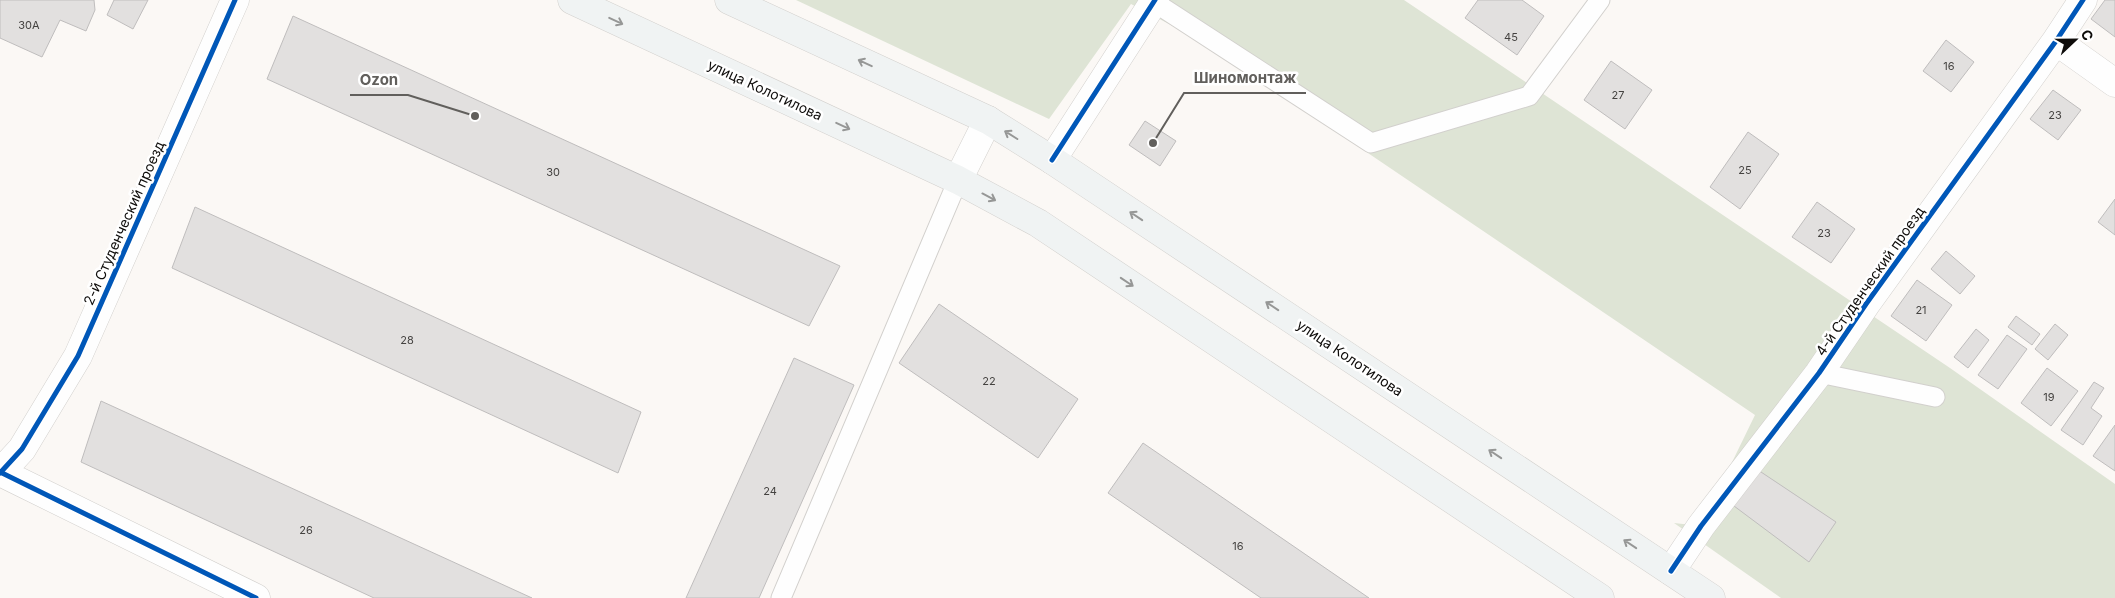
<svg xmlns="http://www.w3.org/2000/svg" width="2115" height="598" viewBox="0 0 2115 598" font-family="Inter,sans-serif">
<style>
.green{fill:#dee4d5}
.building{fill:#e2e0df;stroke:#bfbdbd}
.lines{fill:none;stroke-linecap:round;stroke-linejoin:round}
.service-casing{stroke:#d2d0cd;stroke-width:21}
.minor-casing{stroke:#d2d0cd;stroke-width:29}
.secondary-casing{stroke:#d2d0cd;stroke-width:29}
.service{stroke:#fefefe;stroke-width:19}
.minor{stroke:#fefefe;stroke-width:28}
.secondary{stroke:#f0f3f3;stroke-width:28}
.cycleway-casing{stroke:#fff;stroke-width:8}
.cycleway{stroke:#0057b8;stroke-width:5}
.oneway{stroke:#969796}
.labels{text-anchor:middle;stroke-width:5;stroke-linejoin:round;paint-order:stroke}
.number-label{font-size:11px;fill:#444240}
.street-label{font-size:14px;fill:#0e0c0a;stroke:#fff}
.leader{fill:none;stroke:#615f5c;stroke-width:2}
.callout-dot{fill:#615f5c;stroke:#fff;stroke-width:2}
.callout-label{font-size:15px;text-anchor:middle;font-weight:bold;fill:#615f5c;stroke:#fff;stroke-width:5;stroke-linejoin:round;paint-order:stroke}
</style>
<rect width="100%" height="100%" fill="#fbf8f5"/>
<path class="green" d="M796,0H1404L1950,368L2115,484V598H1781L1674,523L1701,526L1755,415L1207,44L1131,4L1049,119Z"/>
<path class="building" d="M0,0H94L95,10L86,31L60,20L42,57L0,38Z
M114,0H148L133,29L107,15Z
M1478,0H1522L1544,16L1517,55L1465,18Z
M2105,0H2115V37L2091,19Z
M293,16L840,266L809,326L267,79Z
M1946,40L1974,62L1951,92L1923,71Z
M1611,61L1652,90L1625,129L1584,100Z
M2053,90L2081,110L2058,140L2030,119Z
M1145,121L1176,141L1160,166L1129,145Z
M1748,132L1779,154L1740,209L1710,187Z
M2115,199V235L2098,222Z
M1817,202L1855,229L1831,263L1792,237Z
M195,207L641,412L618,473L172,268Z
M1946,251L1975,276L1960,294L1931,269Z
M1917,280L1952,305L1926,341L1891,316Z
M939,304L1078,399L1038,458L899,363Z
M2016,316L2040,334L2032,345L2008,327Z
M2055,324L2068,335L2048,360L2035,349Z
M1976,329L1989,340L1968,368L1954,357Z
M2007,335L2027,349L1998,389L1978,375Z
M794,358L854,385L759,598H686Z
M2047,368L2078,391L2051,426L2021,403Z
M2094,382L2104,388L2091,408L2102,416L2083,445L2061,430Z
M101,401L532,598H374L81,462Z
M2115,425V471L2093,456Z
M1143,443L1369,598H1261L1108,493Z
M1755,468L1836,522L1809,562L1730,503Z"/>
<g class="lines">
<g class="service-casing">
<path id="service" d="M1154,2L1371,143L1529,96L1600,0
M1819,373L1935,397
M781,598L958,180"/>
</g>
<g class="minor-casing">
<path id="minor" d="M2056,41L2115,83
M1052,160L1155,0
M958,180L988,120
M0,472L256,598
M0,473L22,449L78,356L235,0
M1671,571L1701,526L1819,373L1866,304L2056,41L2083,0"/>
</g>
<g class="secondary-casing">
<path id="secondary" d="M572,0L958,180L1038,223L1600,598
M729,0L988,120L1052,160L1711,598"/>
</g>
<use href="#service" class="service"/>
<use href="#minor" class="minor"/>
<use href="#secondary" class="secondary"/>
<g class="cycleway-casing">
<path id="cycleway" d="M1052,160L1155,0
M0,472L256,598
M0,473L22,449L78,356L235,0
M1671,571L1701,526L1819,373L1866,304L2056,41L2083,0"/>
</g>
<use href="#cycleway" class="cycleway"/>
</g>
<defs><path id="oneway-shaft" d="M-6 0H5M1.5-3L5.5 0L1.5 3" fill="none" stroke-width="1.6" stroke-linecap="round" stroke-linejoin="round" transform="scale(1.25)"/></defs>
<g class="oneway">
<use href="#oneway-shaft" transform="translate(616 21) rotate(25)"/>
<use href="#oneway-shaft" transform="translate(865 63) rotate(-155)"/>
<use href="#oneway-shaft" transform="translate(843 126) rotate(25)"/>
<use href="#oneway-shaft" transform="translate(1011 135) rotate(-148)"/>
<use href="#oneway-shaft" transform="translate(989 197) rotate(28)"/>
<use href="#oneway-shaft" transform="translate(1136 216) rotate(-146)"/>
<use href="#oneway-shaft" transform="translate(1127 282) rotate(34)"/>
<use href="#oneway-shaft" transform="translate(1272 306) rotate(-146)"/>
<use href="#oneway-shaft" transform="translate(1495 454) rotate(-146)"/>
<use href="#oneway-shaft" transform="translate(1630 544) rotate(-146)"/>
</g>
<g class="labels">
<g class="number-label">
<text x="29" y="29">30А</text>
<text x="1511" y="41">45</text>
<text x="1949" y="70">16</text>
<text x="1618" y="99">27</text>
<text x="2055" y="119">23</text>
<text x="1745" y="174">25</text>
<text x="553" y="176">30</text>
<text x="1824" y="237">23</text>
<text x="1921" y="314">21</text>
<text x="407" y="344">28</text>
<text x="989" y="385">22</text>
<text x="2049" y="401">19</text>
<text x="770" y="495">24</text>
<text x="306" y="534">26</text>
<text x="1238" y="550">16</text>
</g>
<g class="street-label">
<text transform="translate(765 90) rotate(25)" y="5">улица Колотилова</text>
<text transform="translate(124 223) rotate(-66)" y="5">2-й Студенческий проезд</text>
<text transform="translate(1870 281) rotate(-55)" y="5">4-й Студенческий проезд</text>
<text transform="translate(1350 358) rotate(34)" y="5">улица Колотилова</text>
</g>
</g>
<path class="leader" d="M1153 143L1184 93H1306M475 116L408 95H350"/>
<g class="callout-dot">
<circle cx="1153" cy="143" r="5"/>
<circle cx="475" cy="116" r="5"/>
</g>
<g class="callout-label">
<text x="1245" y="83">Шиномонтаж</text>
<text x="379" y="85">Ozon</text>
</g>
<g transform="translate(2075 40) rotate(68)" stroke="#ffffff" stroke-width="4" paint-order="stroke">
<path d="M0-4L9 19L0 12L-9 19Z" fill="#0e0c0a"/>
<text y="-8" font-size="14" font-weight="bold" text-anchor="middle" fill="#0e0c0a">С</text>
</g>
</svg>
